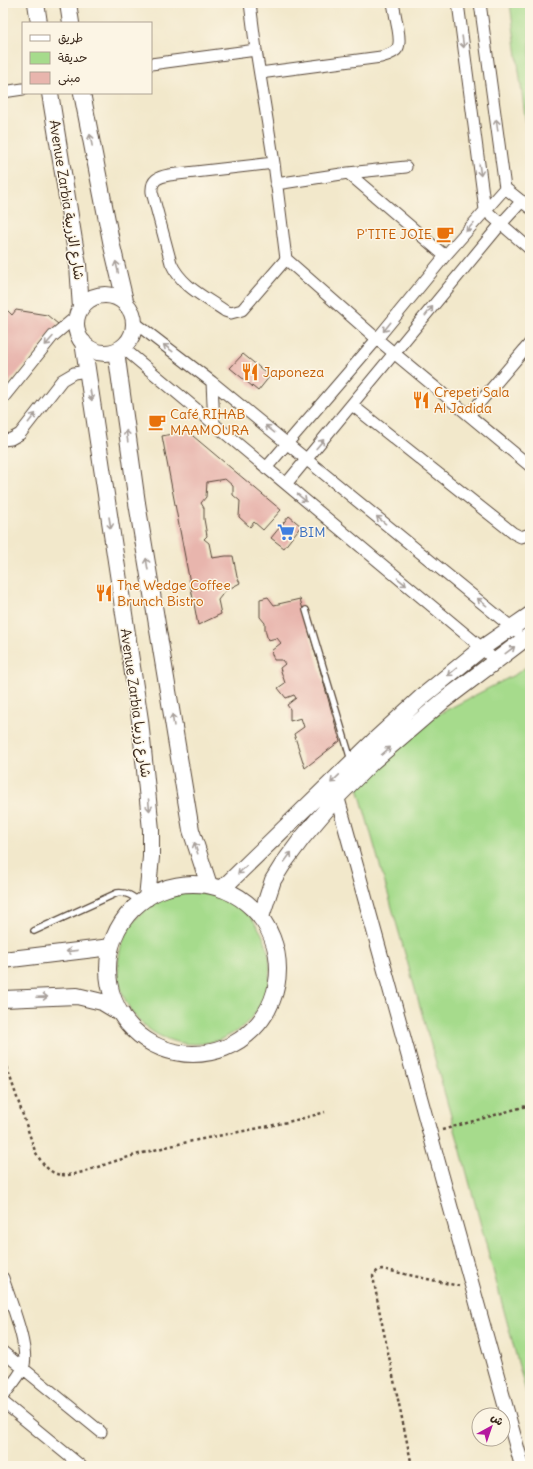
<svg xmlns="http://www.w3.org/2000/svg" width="533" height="1469" font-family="Delius,'Playpen Sans Arabic',sans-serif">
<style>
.green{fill:#a6db8c;stroke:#708255}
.building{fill:#e8b5ad}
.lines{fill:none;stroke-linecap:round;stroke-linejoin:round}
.service-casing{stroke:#564638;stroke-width:8}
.minor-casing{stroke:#564638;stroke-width:13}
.tertiary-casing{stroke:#564638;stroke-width:16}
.secondary-casing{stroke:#564638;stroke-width:18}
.path{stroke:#564638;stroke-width:2.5;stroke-dasharray:3 3;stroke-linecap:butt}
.service{stroke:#fff;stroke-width:5.5}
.minor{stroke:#fff;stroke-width:11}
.tertiary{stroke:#fff;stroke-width:14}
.secondary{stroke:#fff;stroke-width:16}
.oneway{stroke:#a79f9a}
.labels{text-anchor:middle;stroke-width:3;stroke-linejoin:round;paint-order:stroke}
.street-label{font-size:14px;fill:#3b2a1e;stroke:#fcf5e5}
.food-label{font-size:14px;fill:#c56008;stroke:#fcf5e5;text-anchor:start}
.shop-label{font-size:14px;fill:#366cbe;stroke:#fcf5e5;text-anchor:start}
</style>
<rect width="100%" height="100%" fill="#fcf5e5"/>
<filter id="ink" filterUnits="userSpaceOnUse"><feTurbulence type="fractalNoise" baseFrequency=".025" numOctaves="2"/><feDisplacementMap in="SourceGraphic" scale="8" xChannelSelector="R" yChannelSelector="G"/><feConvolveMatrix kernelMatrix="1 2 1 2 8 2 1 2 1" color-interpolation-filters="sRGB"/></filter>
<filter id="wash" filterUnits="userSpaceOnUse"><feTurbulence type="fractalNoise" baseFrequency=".012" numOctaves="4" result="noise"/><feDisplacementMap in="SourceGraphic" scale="16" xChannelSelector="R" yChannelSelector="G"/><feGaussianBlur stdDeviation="0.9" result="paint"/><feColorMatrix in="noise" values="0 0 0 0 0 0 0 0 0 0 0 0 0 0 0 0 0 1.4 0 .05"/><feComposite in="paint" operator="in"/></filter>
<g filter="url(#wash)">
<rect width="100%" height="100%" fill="#f2e8cb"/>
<path class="green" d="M510,3H530V154Z
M530,664V1407L459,1144L350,760L516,674Z
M118 968a76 76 0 1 1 152 0a76 76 0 1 1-152 0Z"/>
<g id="blocks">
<path class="building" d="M3,310L8,311L12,315L16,310L47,315L58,324L3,390Z
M243,354L270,376L258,391L230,368Z
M187,431L281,510L263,530L254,522L250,527L239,517L240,501L233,495V486L225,479L207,482L206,497L201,503L204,508V519L207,536L204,539L209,543L212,558L226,556H233L237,577L240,583L225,591L218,600L221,614L198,625L162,436Z
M289,516L301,526L284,548L271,538Z
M268,597L274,605L300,599L340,741L305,768L294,734L304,727L301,718L290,721V709L287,705L296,698L294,695L286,698L278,688L285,683L280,668L285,664L282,660H274L271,651L281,643L277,638L268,640L265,630V623L260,617V599Z"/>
</g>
</g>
<g filter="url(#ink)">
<use href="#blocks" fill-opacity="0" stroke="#564638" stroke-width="1"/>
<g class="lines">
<g class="service-casing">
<path id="service" d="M306,610L351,760
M34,931L117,893C127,892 133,896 140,903"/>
</g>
<g class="minor-casing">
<path id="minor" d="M250,3L256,50L274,163L286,259L377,339L530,466
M458,3L485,210L530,249
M480,3L505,188L530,208
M151,64L256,50
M260,73L381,57C400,52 401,47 398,29C396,20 395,12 393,3
M3,92L23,89
M274,163L169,175C158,177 151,180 152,192L171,263C181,286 205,297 225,311L231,313L242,310L286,259
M348,173L406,167
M276,184L348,173L445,256
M134,322L212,382L516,631
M122,347L482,648L495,661
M212,382L214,425
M3,398L53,336L78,315
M352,405L513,533L521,537L530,534
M469,415L530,343
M3,440L11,439L20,434L62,380L74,373L87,371
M266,468L377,339L445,256L505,188
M286,484L500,225L522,201
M3,1278C9,1298 31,1350 23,1368C19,1377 9,1388 3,1396
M3,1352L101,1432
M3,1402L81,1466"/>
</g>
<g class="tertiary-casing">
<path id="tertiary" d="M337,797L522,1466"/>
</g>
<g class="secondary-casing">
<path id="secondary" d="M36,3L39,23
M68,3L71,23
M50,93L78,265L81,308
M82,93L112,246L126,305
M76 324a29 29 0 1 1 58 0a29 29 0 1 1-58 0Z
M83,342L140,720L151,830V857L147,898
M116,351L137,503L191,830L209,885
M108 969a85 85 0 1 1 170 0a85 85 0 1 1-170 0Z
M222,889L375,740L423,696L482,648L530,615
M261,917L273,880L283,864L303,837L337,797L372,762L443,701L530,635
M3,960L111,947
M3,999L77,996L102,1002L122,1014"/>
</g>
<path class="path" d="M3,1056L35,1151C41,1162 48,1173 61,1175C75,1177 104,1164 119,1160C134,1155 150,1151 166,1147C219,1134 273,1128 325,1112
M442,1130L530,1105
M412,1466L379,1309L373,1276L378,1270L382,1269L459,1286"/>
<use href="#service" class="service"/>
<use href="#minor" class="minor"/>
<use href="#tertiary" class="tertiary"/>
<use href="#secondary" class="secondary"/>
</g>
<defs><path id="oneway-shaft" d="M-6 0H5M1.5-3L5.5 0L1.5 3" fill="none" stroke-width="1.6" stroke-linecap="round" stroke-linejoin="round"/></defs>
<g class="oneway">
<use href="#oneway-shaft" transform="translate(463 42) rotate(82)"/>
<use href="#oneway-shaft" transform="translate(497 125) rotate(-98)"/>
<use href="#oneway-shaft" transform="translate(91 140) rotate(-101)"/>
<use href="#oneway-shaft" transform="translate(480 170) rotate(82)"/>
<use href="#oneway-shaft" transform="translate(470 227) rotate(132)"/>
<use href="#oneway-shaft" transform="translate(117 267) rotate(-103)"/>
<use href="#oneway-shaft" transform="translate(429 311) rotate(-51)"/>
<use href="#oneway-shaft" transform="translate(387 327) rotate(129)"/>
<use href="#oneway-shaft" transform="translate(49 341) rotate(132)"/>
<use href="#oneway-shaft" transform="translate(168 348) rotate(-143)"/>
<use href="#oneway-shaft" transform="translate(91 395) rotate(81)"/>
<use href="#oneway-shaft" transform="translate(32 418) rotate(-52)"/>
<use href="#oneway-shaft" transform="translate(270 429) rotate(-141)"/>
<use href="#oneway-shaft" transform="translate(127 436) rotate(-98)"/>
<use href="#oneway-shaft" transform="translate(320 444) rotate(-50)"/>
<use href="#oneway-shaft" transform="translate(302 498) rotate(40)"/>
<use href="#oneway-shaft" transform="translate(381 520) rotate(-141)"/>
<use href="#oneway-shaft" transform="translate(110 523) rotate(81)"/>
<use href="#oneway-shaft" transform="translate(147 564) rotate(-99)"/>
<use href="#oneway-shaft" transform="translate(402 582) rotate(40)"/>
<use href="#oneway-shaft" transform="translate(482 602) rotate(-141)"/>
<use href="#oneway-shaft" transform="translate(510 650) rotate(-37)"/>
<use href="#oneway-shaft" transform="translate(452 672) rotate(140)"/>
<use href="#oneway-shaft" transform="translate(173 720) rotate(-99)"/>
<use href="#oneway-shaft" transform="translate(386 751) rotate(-41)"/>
<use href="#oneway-shaft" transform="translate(335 779) rotate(136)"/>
<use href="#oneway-shaft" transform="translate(149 805) rotate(85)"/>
<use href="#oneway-shaft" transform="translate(196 848) rotate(-107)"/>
<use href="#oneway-shaft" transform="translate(288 857) rotate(-54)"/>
<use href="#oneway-shaft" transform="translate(242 870) rotate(136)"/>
<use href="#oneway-shaft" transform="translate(72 951) rotate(174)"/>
<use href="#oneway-shaft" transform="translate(42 997) rotate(-2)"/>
</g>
</g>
<defs>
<g id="cafe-bare" transform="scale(1.38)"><path d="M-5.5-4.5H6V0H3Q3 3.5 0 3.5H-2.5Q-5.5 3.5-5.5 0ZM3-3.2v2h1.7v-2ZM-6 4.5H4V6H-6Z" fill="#e8710a" stroke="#fcf5e5" stroke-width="2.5" paint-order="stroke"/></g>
<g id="restaurant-bare" transform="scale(1.38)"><path d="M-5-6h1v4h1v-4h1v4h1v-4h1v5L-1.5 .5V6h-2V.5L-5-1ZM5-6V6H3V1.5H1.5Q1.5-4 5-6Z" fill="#e8710a" stroke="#fcf5e5" stroke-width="2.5" paint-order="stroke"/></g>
<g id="supermarket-bare" transform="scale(1.38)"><path d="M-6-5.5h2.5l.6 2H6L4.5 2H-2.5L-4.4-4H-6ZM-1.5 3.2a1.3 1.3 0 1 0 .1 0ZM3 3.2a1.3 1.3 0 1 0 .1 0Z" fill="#3f7fe0" stroke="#fcf5e5" stroke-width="2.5" paint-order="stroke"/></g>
</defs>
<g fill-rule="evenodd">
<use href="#cafe-bare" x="445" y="234"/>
<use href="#restaurant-bare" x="250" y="372"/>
<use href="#restaurant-bare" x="421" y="400"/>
<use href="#cafe-bare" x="157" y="422"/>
<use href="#supermarket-bare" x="286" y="532"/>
<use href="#restaurant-bare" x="104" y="593"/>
</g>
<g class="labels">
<g class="street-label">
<text transform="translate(67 200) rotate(81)" y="5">Avenue Zarbia شارع الزربية</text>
<text transform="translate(136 703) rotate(82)" y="5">Avenue Zarbia شارع زربيا</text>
</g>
<g class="food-label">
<text x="432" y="239" text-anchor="end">P'TITE JOIE</text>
<text x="263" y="377">Japoneza</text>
<text x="434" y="397">Crepeti Sala<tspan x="434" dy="16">Al Jadida</tspan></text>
<text x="170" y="419">Café RIHAB<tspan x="170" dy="16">MAAMOURA</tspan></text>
<text x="117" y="590">The Wedge Coffee<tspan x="117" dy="16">Brunch Bistro</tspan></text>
</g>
<g class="shop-label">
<text x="299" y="537">BIM</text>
</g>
</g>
<rect width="533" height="1469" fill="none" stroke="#fcf5e5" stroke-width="16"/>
<rect x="22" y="22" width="130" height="72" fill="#fcf5e5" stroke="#afa495"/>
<rect x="30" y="35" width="20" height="6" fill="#ffffff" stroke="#afa495"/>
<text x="58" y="42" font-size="12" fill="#3b2a1e">طريق</text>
<rect x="30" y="52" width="20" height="12" fill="#a6db8c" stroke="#afa495"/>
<text x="58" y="62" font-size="12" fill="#3b2a1e">حديقة</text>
<rect x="30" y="72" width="20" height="12" fill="#e8b5ad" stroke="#afa495"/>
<text x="58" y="82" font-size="12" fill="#3b2a1e">مبنى</text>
<g transform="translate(491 1427) rotate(40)"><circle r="19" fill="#fcf5e5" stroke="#afa495"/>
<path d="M0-3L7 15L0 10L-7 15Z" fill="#b5179e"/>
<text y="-6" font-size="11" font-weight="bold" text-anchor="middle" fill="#3b2a1e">ش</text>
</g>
</svg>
